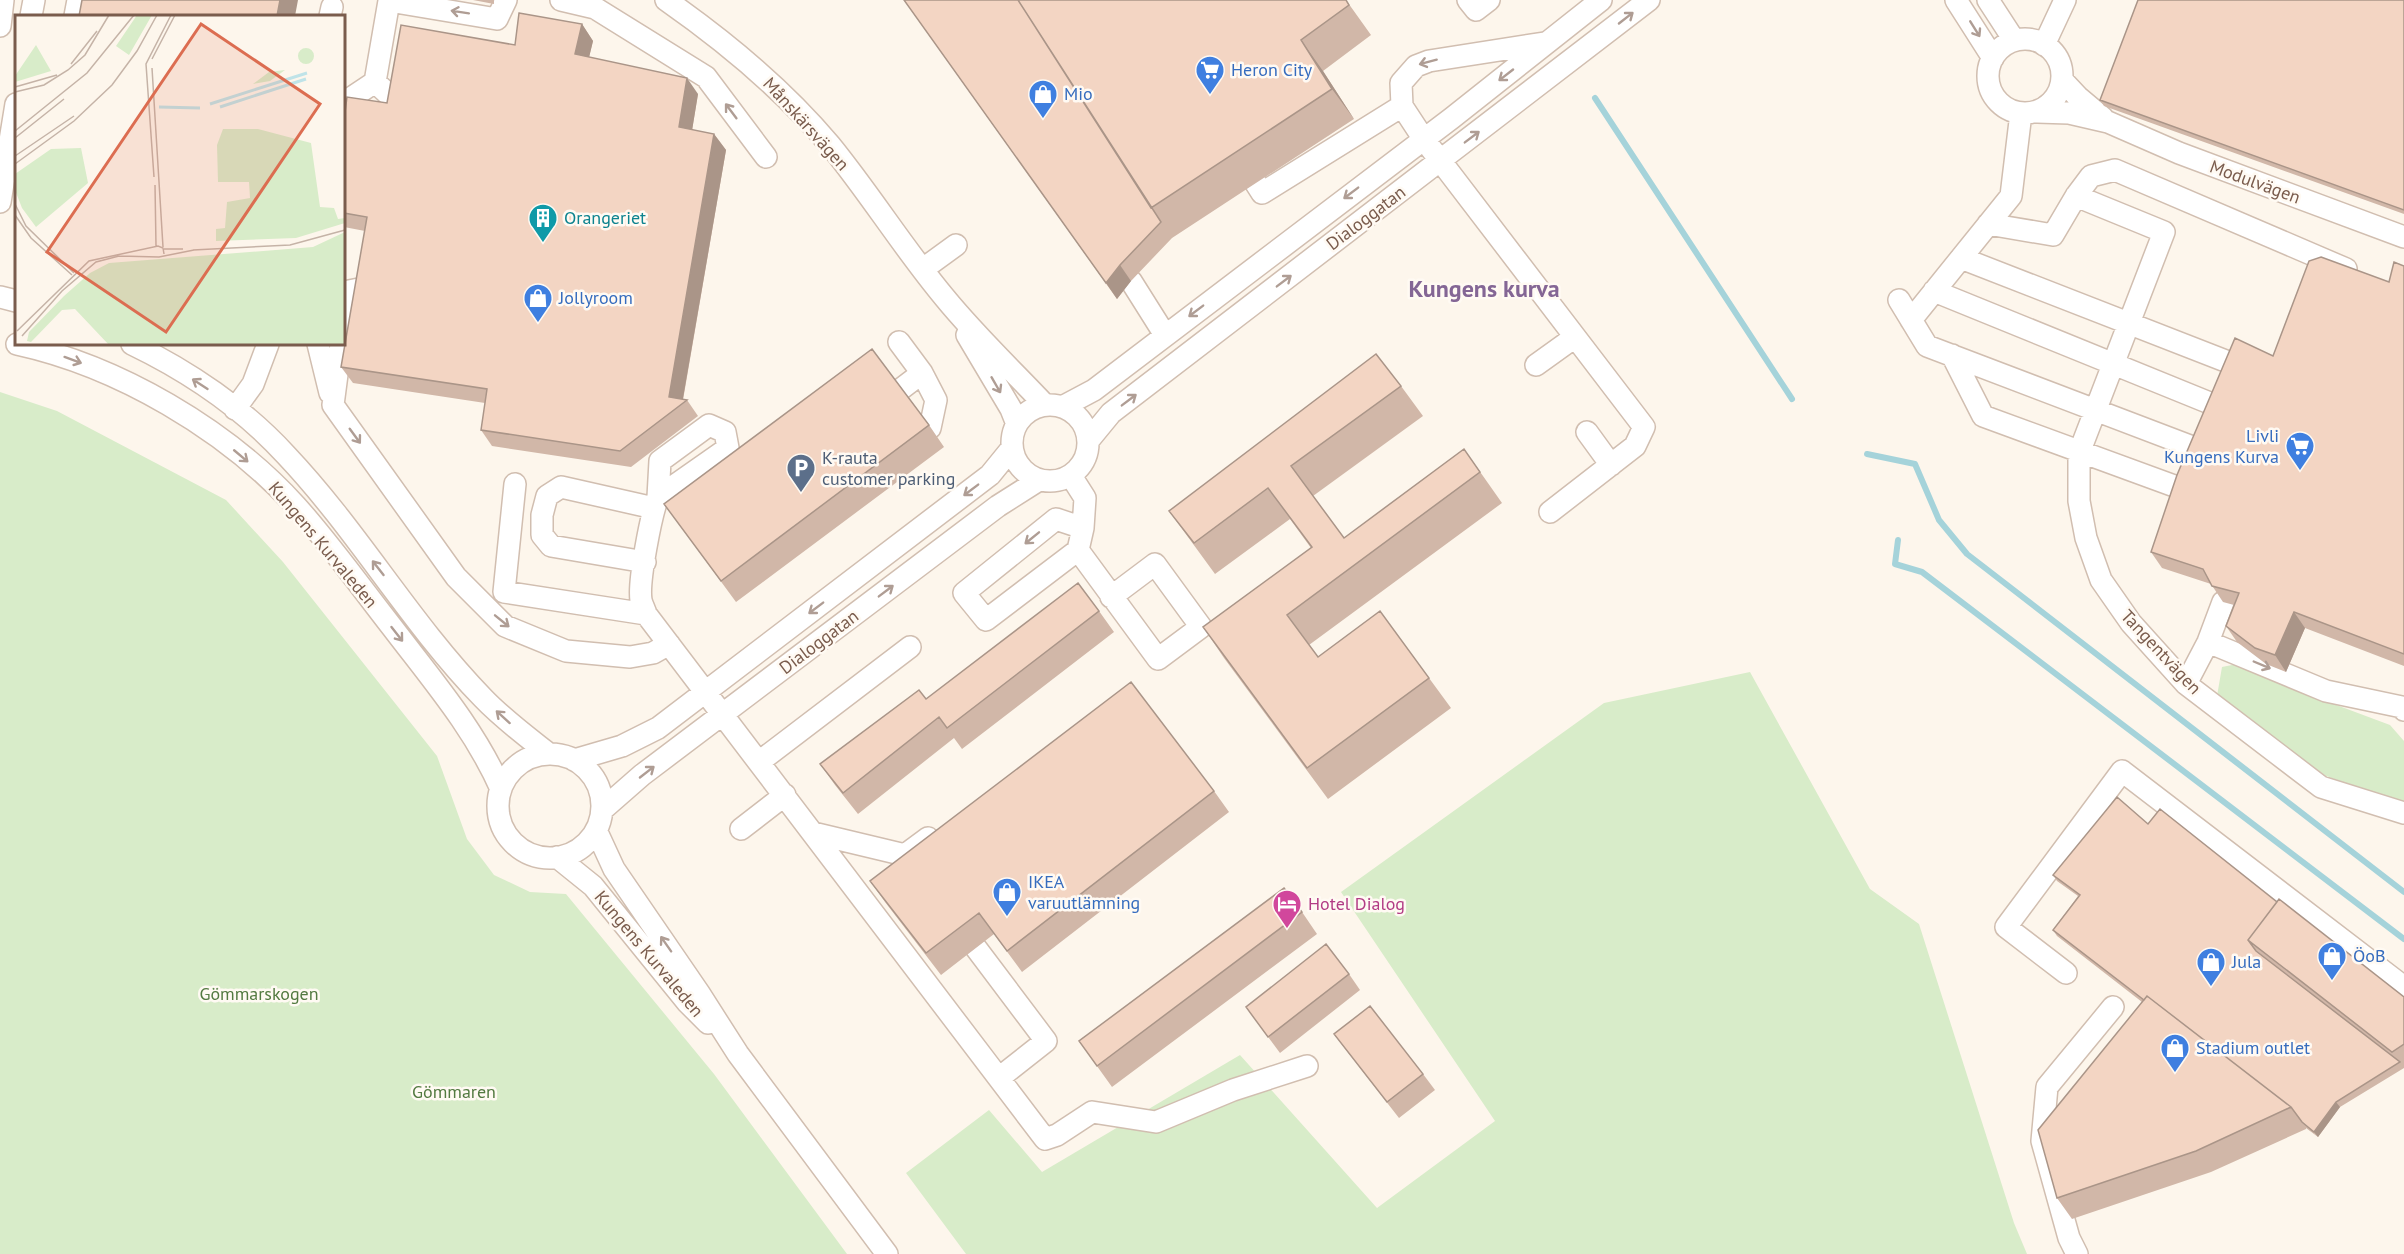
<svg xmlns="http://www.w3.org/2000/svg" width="2404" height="1254" font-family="'PT Sans',sans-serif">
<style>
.green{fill:#d8ecc9}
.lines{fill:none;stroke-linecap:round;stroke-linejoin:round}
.stream{stroke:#a5d3da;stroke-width:6}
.minor-casing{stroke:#d1beb0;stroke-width:24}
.minor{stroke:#fff;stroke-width:21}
.wall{fill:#d1b7a8}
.shaded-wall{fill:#aa9588}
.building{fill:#f3d5c3;stroke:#aa9588;stroke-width:1.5}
.oneway{stroke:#af9d94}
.labels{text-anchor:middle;stroke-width:5;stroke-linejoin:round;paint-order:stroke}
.shop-label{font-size:18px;fill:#366cbe;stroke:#fffaf3;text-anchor:start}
.street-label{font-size:18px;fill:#7a5c4d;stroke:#fffaf3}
.culture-label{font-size:18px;fill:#0d838f;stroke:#fffaf3;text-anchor:start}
.service-label{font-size:18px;fill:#4e5e75;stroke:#fffaf3;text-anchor:start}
.hotel-label{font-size:18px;fill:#b23c85;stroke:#fffaf3;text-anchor:start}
.park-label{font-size:18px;fill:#537a41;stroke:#fffaf3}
.district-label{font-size:24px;font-weight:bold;fill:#846695;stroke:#fffaf3}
.inset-river{fill:none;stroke:#bfe3e8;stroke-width:3}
.inset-road{fill:none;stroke:#c5b3a7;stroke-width:1.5}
.view{fill:#dc6d51;fill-opacity:0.15;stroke:#dc6d51;stroke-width:3}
.inset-edge{fill:none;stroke:#7a5c4d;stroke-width:3}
</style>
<rect width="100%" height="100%" fill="#fdf6ec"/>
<path class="green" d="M0,392L57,411L226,500L283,562L437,756L467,839L494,875L530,892L566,894L714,1074L847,1254H0Z
M2242,663L2323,700L2390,725L2404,741V803L2326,776L2217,696L2222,667Z
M1750,672L1870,889L1919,924L2014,1223L2027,1254H966L906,1173L989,1110L1042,1172L1240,1055L1377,1208L1495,1121L1341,892L1604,703Z"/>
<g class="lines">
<path class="stream" d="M1595,98L1792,399
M1867,454L1915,464L1939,520L1967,554L2404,892
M1898,540L1895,564L1922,572L2404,939"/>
<g class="minor-casing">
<path id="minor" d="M561,0L595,8L706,77L766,157
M666,0C726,42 783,89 830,145C870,194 904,249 945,298C976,336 1012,370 1045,405
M1468,0L1476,10L1489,0
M1956,0L1993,58
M1988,0L2014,40
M31,16L34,0
M75,16L78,0
M330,16L332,7
M0,26L3,0
M1988 76a37 37 0 1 1 74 0a37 37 0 1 1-74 0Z
M2044,45L2065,0
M2062,80L2078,97L2103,118
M401,106L375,82L389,1L497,19L506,0
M1402,106L1401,83L1416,66L1429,61L1544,43
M2037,112L2069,113L2108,122L2179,153L2404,237
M344,149L351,98L375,82
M1255,182L1262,193L1402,106L1423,138L1644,427L1635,446L1550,512
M2076,196L2164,232L2079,453V501L2086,538L2101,580L2131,623L2186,684L2321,787L2404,813
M0,202L16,104
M1988,224L2053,235L2076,196L2091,176L2115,170L2346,269
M1961,258L2241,367
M923,269L956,245
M1131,281L1165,335
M1934,291L2222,408
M0,297L16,301
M1899,300L1927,346L2203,451
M1911,320L2011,196L2021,113
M344,328L349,291L369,287
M967,335L1011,409L1017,424
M899,342L922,373L936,400L930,428
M17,344C118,366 226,429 296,506C331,545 362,589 395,631C434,682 475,730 501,789
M132,344C188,371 244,409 286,455C358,531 410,623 483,698C503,719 526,736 549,754
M318,344L330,393
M341,344L333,405L456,577L505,626L566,651L630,657L653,653L669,644
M1952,355L1983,416L2188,491
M1536,365L1575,337
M901,389L922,373
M1012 443a38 38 0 1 1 76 0a38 38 0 1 1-76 0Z
M1062,407L1094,390L1452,118L1601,0
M235,409L253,384L268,344
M1587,432L1611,465
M1088,441L1111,413L1649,0
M1071,476L1085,498L1083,528L1078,550L1158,659L1201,627L1155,564L1111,597
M515,484L504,592L646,614
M658,497L660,461L709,425L725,432L728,448L658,497C651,515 638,582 641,600C642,605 645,610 646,614L1045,1139L1057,1135L1092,1112L1156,1122L1233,1090L1307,1066
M1078,550L986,620L964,593L1056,519L1083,528
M645,562L551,546L542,535V515L547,496L561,487L654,508
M2208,642L2326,691L2402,707L2404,710
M2186,684L2208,642L2223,602
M498 806a52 52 0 1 1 104 0a52 52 0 1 1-104 0Z
M574,760L622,746L658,728L990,475L1012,448
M759,762L910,647
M602,810L642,775L998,506L1039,480
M741,829L785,795
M596,830L614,869L699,993L738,1054L887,1254
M813,833L905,855L928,838
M557,857L593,886L687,1002L708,1023
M976,948L1046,1041L999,1078
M2066,973L2006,927L2122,771L2404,987
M2077,1254L2069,1238L2042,1141L2047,1087L2113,1007"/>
</g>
<use href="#minor" class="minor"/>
</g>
<path class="wall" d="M473,0H494V4Z
M904,0H1346L1371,35L1323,71L1354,119L1172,238L1131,281L1117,299Z
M2404,0V214L2104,106L2100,100Z
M582,24L593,41L589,57L698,94L692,130L714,134L726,150L683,400H687L698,416L631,467L492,446L481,430L485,403L353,383L341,367L365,231L344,227V120L387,103L515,45Z
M2404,266V666L2305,628L2286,672L2266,664L2237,642L2226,626L2234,605L2223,602L2211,584L2162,568L2151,552L2273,356L2389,282Z
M1401,386L1423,416L1313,496L1344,538L1464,449L1502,503L1309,645L1318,657L1429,678L1451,708L1328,799L1224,658L1203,627L1311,548L1290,519L1215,574L1169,511Z
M929,425L944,447L736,602L664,504Z
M1099,611L1114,632L962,749L954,738L858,814L835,785L820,764L926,699Z
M1214,791L1229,812L1022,972L994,934L941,975L885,902L870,881Z
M2148,824L2277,902L2404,997V1068L2340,1107L2318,1137L2306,1128V1129L2211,1172L2072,1219L2057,1198L2142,1002L2057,936L2053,930L2078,896L2057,881L2053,875Z
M1302,912L1317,934L1112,1087L1079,1041Z
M1349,974L1360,990L1280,1053L1246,1007Z
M1334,1034L1423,1074L1435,1090L1399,1118L1346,1050Z"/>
<path class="shaded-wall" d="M280,0H298L295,16H277Z
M582,24L593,41L586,70L575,54Z
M1301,40L1323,71L1354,119L1332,89Z
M687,78L698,94L690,143L679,127Z
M714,134L726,150L682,404L669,397Z
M1120,265L1131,281L1117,299L1106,283Z
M2294,612L2305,628L2286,672L2275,655Z
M2336,1102L2340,1107L2318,1137L2314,1132Z"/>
<path class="building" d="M82,0H280L277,16H79Z
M904,0H1018L1161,222L1120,265L1106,283Z
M1018,0H1346L1349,5L1301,40L1332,89L1151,208Z
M2138,0H2404V210L2100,100Z
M519,13L582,24L575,54L687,78L679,127L714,134L669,397L687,400L620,451L481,430L487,389L341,367L367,217L344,213V120L347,97L387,103L401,25L515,45Z
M2321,257L2389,282L2394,262L2404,266V654L2294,612L2275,655L2255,648L2226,626L2239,593L2212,586L2203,569L2151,552L2177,475L2235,338L2273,356L2309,261Z
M872,349L929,425L721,581L664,504Z
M1376,354L1401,386L1291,466L1344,538L1464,449L1480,472L1287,615L1318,657L1380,611L1429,678L1307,768L1203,627L1312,547L1268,488L1194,543L1169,511Z
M1078,583L1099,611L947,728L939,717L843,793L820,764L919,690L926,699Z
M1131,682L1214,791L1007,951L979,913L926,953L870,881Z
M2117,797L2148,824L2160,809L2277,902L2248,940L2256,951L2400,1062L2336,1102L2314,1132L2302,1122L2291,1107L2147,996L2144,1000L2053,930L2080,895L2053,875Z
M1284,888L1302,912L1097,1066L1079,1041Z
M2279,899L2404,997V1044L2392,1052L2248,940Z
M1326,944L1349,974L1268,1037L1246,1007Z
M2147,996L2291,1107L2196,1151L2057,1198L2038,1130Z
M1370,1006L1423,1074L1387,1102L1334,1034Z"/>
<defs><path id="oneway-shaft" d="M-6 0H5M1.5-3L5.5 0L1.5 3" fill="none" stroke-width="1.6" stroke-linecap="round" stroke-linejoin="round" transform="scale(1.5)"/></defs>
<g class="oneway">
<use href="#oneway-shaft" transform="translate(460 12) rotate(-171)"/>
<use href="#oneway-shaft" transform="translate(1626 18) rotate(-38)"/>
<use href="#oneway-shaft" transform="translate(1975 29) rotate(58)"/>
<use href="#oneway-shaft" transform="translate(1428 62) rotate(165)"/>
<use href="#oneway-shaft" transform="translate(1506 75) rotate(142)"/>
<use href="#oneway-shaft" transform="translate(731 111) rotate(-127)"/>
<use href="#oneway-shaft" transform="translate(1472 137) rotate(-37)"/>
<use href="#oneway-shaft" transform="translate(1351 193) rotate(143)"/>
<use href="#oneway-shaft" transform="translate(1284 281) rotate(-37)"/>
<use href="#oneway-shaft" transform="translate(1196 311) rotate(143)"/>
<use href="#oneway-shaft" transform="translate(73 360) rotate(20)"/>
<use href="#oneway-shaft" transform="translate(200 384) rotate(-147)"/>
<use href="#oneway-shaft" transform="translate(996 385) rotate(60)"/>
<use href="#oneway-shaft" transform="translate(1129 400) rotate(-37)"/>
<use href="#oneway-shaft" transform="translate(355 436) rotate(54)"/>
<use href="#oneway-shaft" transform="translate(241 456) rotate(40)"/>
<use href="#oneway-shaft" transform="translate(971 490) rotate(143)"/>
<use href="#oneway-shaft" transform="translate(1032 538) rotate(141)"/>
<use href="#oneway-shaft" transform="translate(378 568) rotate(-128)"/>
<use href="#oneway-shaft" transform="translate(886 591) rotate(-37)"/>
<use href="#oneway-shaft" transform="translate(816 608) rotate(143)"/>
<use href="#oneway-shaft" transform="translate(502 621) rotate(39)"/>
<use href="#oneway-shaft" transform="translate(397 634) rotate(52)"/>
<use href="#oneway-shaft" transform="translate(2262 665) rotate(23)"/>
<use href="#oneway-shaft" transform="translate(503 717) rotate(-138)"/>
<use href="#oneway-shaft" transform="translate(647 772) rotate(-38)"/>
<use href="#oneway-shaft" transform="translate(666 944) rotate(-125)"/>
</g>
<defs>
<g id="supermarket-pin" transform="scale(1.5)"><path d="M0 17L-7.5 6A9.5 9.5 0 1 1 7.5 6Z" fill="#3f7fe0" stroke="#fffaf3"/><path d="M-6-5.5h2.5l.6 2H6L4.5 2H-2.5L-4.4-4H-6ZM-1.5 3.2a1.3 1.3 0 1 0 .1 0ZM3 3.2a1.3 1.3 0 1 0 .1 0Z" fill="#fff"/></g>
<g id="shop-pin" transform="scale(1.5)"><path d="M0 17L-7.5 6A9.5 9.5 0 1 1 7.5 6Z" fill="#3f7fe0" stroke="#fffaf3"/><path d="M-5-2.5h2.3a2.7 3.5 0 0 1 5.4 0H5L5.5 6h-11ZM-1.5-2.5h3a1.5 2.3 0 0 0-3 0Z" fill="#fff"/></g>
<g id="building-pin" transform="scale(1.5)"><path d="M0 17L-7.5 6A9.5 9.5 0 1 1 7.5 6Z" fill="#0f9aa8" stroke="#fffaf3"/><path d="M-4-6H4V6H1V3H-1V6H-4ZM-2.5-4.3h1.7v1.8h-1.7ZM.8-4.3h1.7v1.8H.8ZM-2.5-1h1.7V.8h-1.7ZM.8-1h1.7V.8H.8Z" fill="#fff"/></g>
<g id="parking-pin" transform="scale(1.5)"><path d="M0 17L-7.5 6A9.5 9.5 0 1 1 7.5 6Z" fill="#5c6f8a" stroke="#fffaf3"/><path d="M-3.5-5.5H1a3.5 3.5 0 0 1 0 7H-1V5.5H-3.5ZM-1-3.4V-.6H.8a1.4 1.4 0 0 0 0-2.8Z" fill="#fff"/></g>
<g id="hotel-pin" transform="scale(1.5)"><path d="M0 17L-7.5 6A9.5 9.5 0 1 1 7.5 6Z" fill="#d1479c" stroke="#fffaf3"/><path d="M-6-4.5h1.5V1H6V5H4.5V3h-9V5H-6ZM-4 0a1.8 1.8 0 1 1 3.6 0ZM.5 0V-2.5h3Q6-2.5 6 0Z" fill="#fff"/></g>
</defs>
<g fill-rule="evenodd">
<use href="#supermarket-pin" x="1210" y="70"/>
<use href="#shop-pin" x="1043" y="94"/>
<use href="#building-pin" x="543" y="218"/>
<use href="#shop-pin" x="538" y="298"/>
<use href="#supermarket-pin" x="2300" y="446"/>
<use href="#parking-pin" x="801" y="468"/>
<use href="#shop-pin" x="1007" y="892"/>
<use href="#hotel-pin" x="1287" y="904"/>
<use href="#shop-pin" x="2332" y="956"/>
<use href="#shop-pin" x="2211" y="962"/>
<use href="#shop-pin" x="2175" y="1048"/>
</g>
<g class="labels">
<g class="shop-label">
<text x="1231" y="76">Heron City</text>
<text x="1064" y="100">Mio</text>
<text x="559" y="304">Jollyroom</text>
<text x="2279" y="442" text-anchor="end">Livli<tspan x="2279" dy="21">Kungens Kurva</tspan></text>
<text x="1028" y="888">IKEA<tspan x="1028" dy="21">varuutlämning</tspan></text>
<text x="2353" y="962">ÖoB</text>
<text x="2232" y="968">Jula</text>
<text x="2196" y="1054">Stadium outlet</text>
</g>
<g class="street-label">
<text transform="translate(806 124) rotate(48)" y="6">Månskärsvägen</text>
<text transform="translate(2255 182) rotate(20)" y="6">Modulvägen</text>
<text transform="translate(1366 218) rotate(-37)" y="6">Dialoggatan</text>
<text transform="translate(323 545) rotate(50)" y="6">Kungens Kurvaleden</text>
<text transform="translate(819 642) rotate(-37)" y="6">Dialoggatan</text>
<text transform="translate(2161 652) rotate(47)" y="6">Tangentvägen</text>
<text transform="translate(649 954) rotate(50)" y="6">Kungens Kurvaleden</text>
</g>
<g class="culture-label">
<text x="564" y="224">Orangeriet</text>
</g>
<g class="service-label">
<text x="822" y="464">K-rauta<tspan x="822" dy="21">customer parking</tspan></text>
</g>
<g class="hotel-label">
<text x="1308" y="910">Hotel Dialog</text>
</g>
<g class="park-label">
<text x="259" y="1000">Gömmarskogen</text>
<text x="454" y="1098">Gömmaren</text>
</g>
<g class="district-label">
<text x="1484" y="297">Kungens kurva</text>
</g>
</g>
<g transform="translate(15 15)">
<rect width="330" height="330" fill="#fdf6ec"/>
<path d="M122,0H137L114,40L101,31ZM21,30L36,56L0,67V61ZM283 41a8 8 0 1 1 16 0a8 8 0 1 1-16 0ZM270,55L255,66L238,69L254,57ZM208,114H243L296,128L305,192L319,193L323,204L330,203V208L281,223L201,226V214L210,213L212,187L235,183L234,167H203L202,130ZM66,133L73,168L21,212L7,193L0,175V159L36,134ZM330,217V330H94L60,294L47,295L16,327L12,326L14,317L49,281L75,258L94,248L298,232Z" fill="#d8ecc9"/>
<path class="inset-river" d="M195,89L292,58M144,92L185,93M205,92L291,64"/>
<path class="inset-road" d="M137,44L160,0M56,49L82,16M137,53L148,232M0,72L42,60M0,77L29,70L53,55L70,40L94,0M0,116L72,58L119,0M0,123L49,84M0,141L59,101M0,149L59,106L97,70L122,36L142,0M139,162L131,49L156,0M140,170L141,231M0,189L11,211L59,258M0,200L16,223L57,260M149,234H168M178,235L275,230L330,215M2,316L74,246L143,231L148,233L149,239M7,321L47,276L81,247L104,241L144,242L179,235"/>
<path class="view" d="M186,9L305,89L151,317L32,237Z"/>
<rect width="330" height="330" class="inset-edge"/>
</g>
</svg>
